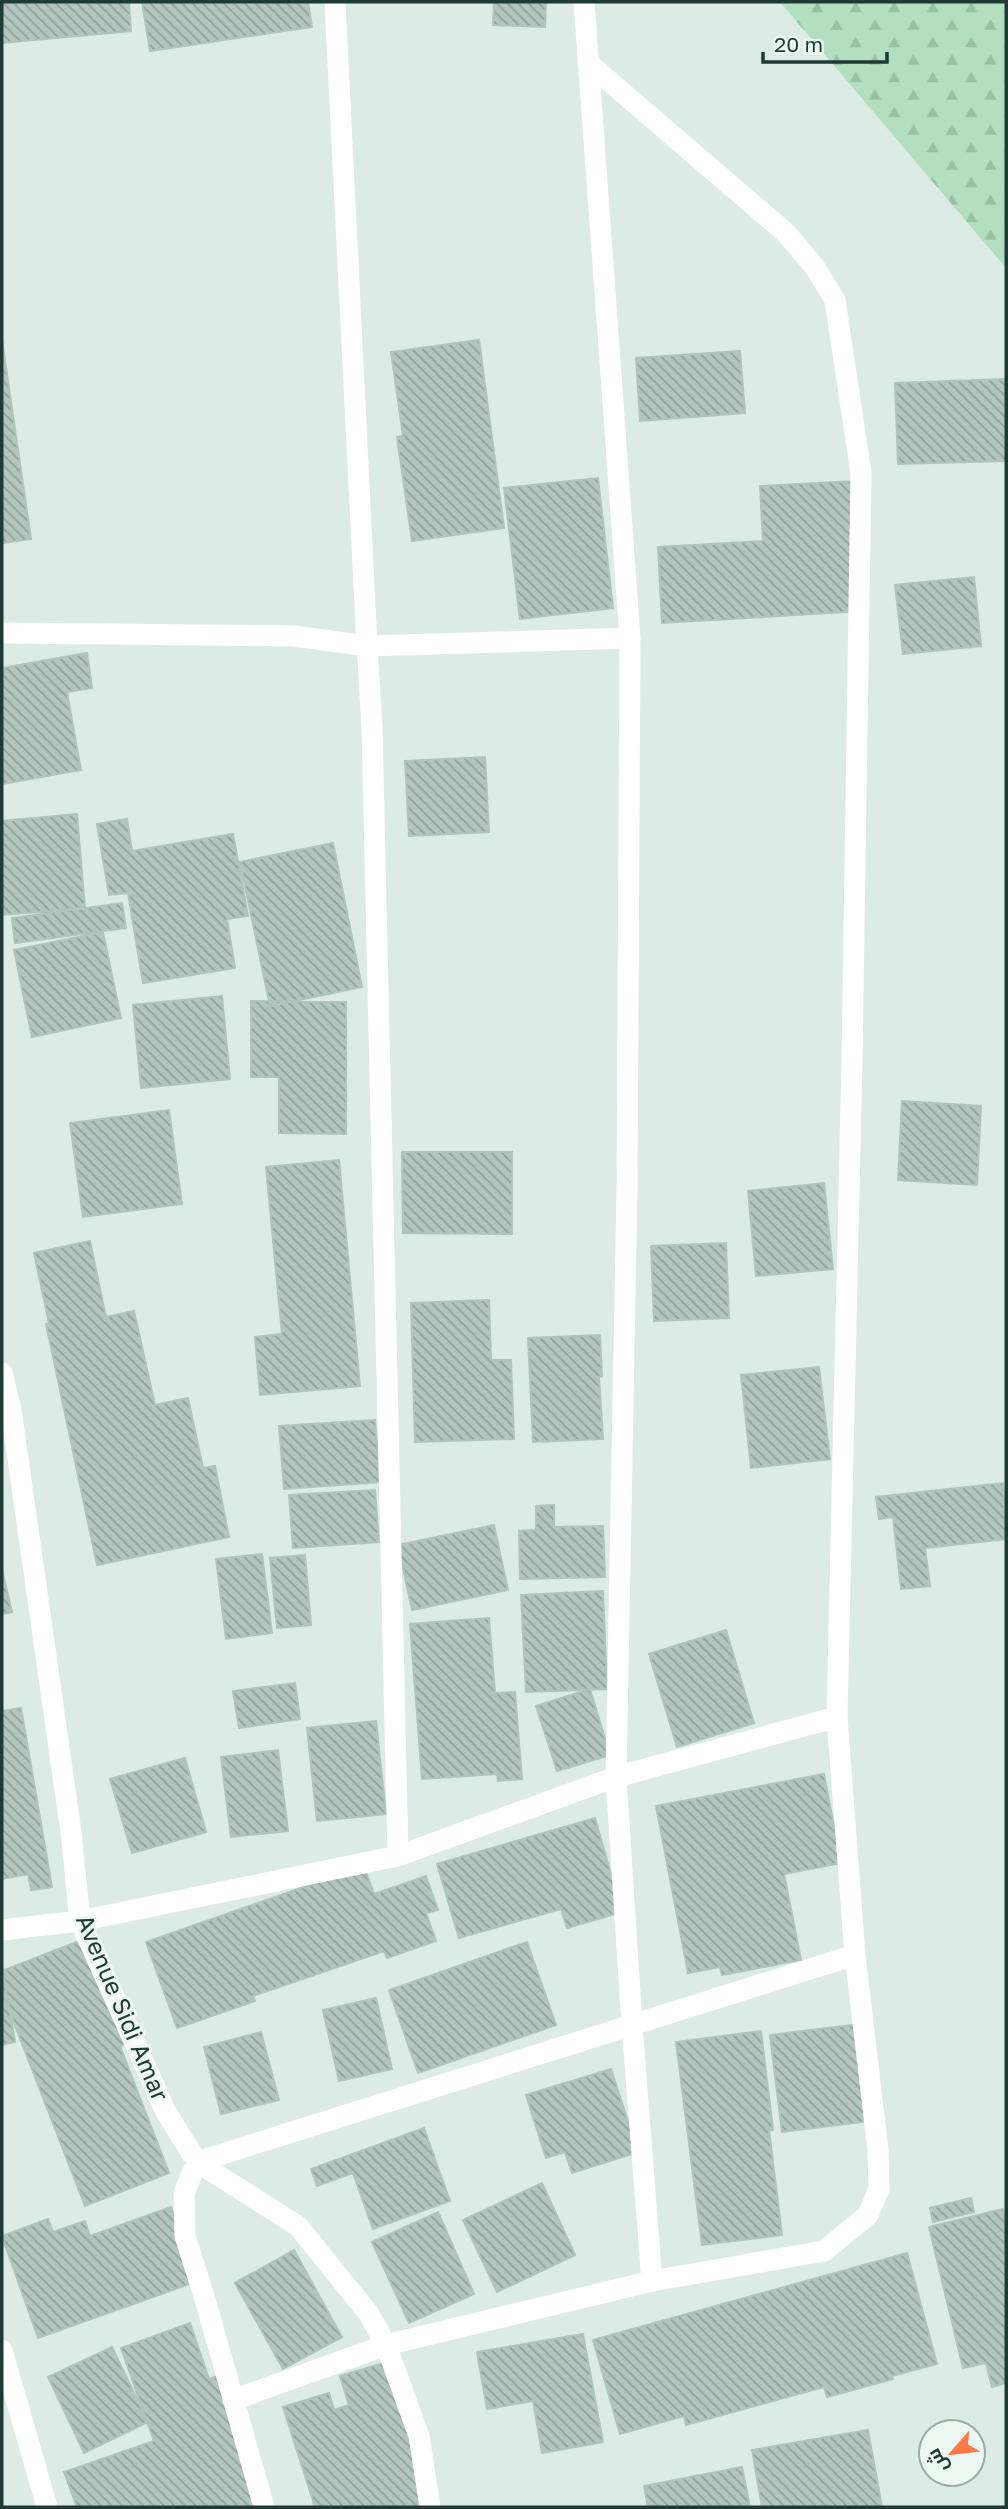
<svg xmlns="http://www.w3.org/2000/svg" width="1008" height="2509" font-family="'Golos Text',Cairo,sans-serif">
<style>
.forest{fill:url(#forest-firs)}
.building{fill:url(#building-back-hatch);stroke:#aec5bc;stroke-width:2}
.lines{fill:none;stroke-linecap:round;stroke-linejoin:round}
.minor{stroke:#fff;stroke-width:21}
.labels{text-anchor:middle;stroke-width:6;stroke-linejoin:round;paint-order:stroke}
.street-label{font-size:24px;fill:#1d3b34;stroke:#edf7f2}
</style>
<defs>
<pattern id="forest-firs" width="22" height="20" patternUnits="userSpaceOnUse" patternTransform="scale(1.75)"><rect width="22" height="20" fill="#b2dfbf"/><path d="M5 1l3.5 6h-7zM16 11l3.5 6h-7z" fill="#99c0a5"/></pattern>
<pattern id="building-back-hatch" width="6" height="6" patternUnits="userSpaceOnUse" patternTransform="scale(1.75)"><rect width="6" height="6" fill="#b2c5be"/><path d="M-1 5l2 2M0 0l6 6M5-1l2 2" fill="none" stroke="#90a19b"/></pattern>
</defs>
<rect width="100%" height="100%" fill="#dcebe5"/>
<path class="forest" d="M780,2H1006V268Z"/>
<path class="building" d="M2,2H129L131,31L2,43Z
M142,2H308L312,27L150,51Z
M494,2H546L545,27L493,25Z
M2,340L31,539L2,543Z
M479,340L504,528L412,541L397,437L403,436L391,352Z
M740,351L745,413L640,421L636,358Z
M1006,379V461L898,464L895,383Z
M598,478L613,608L520,619L504,488Z
M854,481L862,611L662,623L658,547L763,541L760,486Z
M974,577L981,646L903,654L895,585Z
M87,653L92,688L67,692L81,770L2,784V668Z
M485,757L489,832L409,836L405,761Z
M77,814L85,908L2,915V821Z
M127,819L132,851L233,834L248,916L227,919L235,968L143,983L128,893L109,895L97,824Z
M333,843L362,987L270,1006L240,862Z
M122,903L126,928L15,943L12,918Z
M103,932L121,1018L32,1037L14,950Z
M222,996L230,1079L141,1088L133,1005Z
M251,1001L346,1002V1134L279,1133V1077H251Z
M902,1101L981,1106L977,1185L898,1180Z
M169,1110L182,1204L83,1217L70,1123Z
M402,1152H512V1234L403,1233Z
M339,1160L360,1386L260,1395L255,1337L282,1334L266,1167Z
M824,1183L833,1269L756,1276L748,1191Z
M90,1241L106,1317L134,1311L155,1405L188,1398L203,1468L215,1466L229,1537L97,1565L46,1324L49,1323L34,1253Z
M726,1243L729,1318L654,1321L651,1246Z
M489,1300L491,1360H511L514,1439L415,1442L411,1303Z
M600,1335L602,1376L599,1377L603,1439L533,1442L528,1338Z
M819,1367L830,1459L751,1468L741,1375Z
M375,1420L380,1482L284,1489L279,1426Z
M1003,1483L1006,1539L925,1548L930,1586L901,1589L893,1517L879,1519L876,1497Z
M375,1490L379,1542L293,1548L289,1495Z
M554,1505V1527L603,1526L605,1577L520,1579L519,1531L536,1530V1506Z
M494,1525L508,1590L412,1610L398,1545Z
M262,1554L272,1633L226,1639L216,1559Z
M305,1555L311,1625L277,1628L270,1558Z
M2,1570L12,1612L2,1614Z
M603,1591L607,1689L526,1692L521,1595Z
M489,1618L495,1693L515,1692L522,1779L498,1781L497,1774L422,1779L410,1624Z
M726,1630L754,1723L677,1747L649,1654Z
M295,1683L300,1719L239,1728L233,1691Z
M590,1689L610,1755L557,1771L536,1706Z
M21,1708L52,1887L31,1890L28,1874L2,1879V1711Z
M376,1721L386,1814L317,1821L307,1728Z
M278,1750L288,1831L231,1837L221,1757Z
M185,1758L206,1832L132,1853L110,1779Z
M824,1774L841,1863L784,1874L801,1960L722,1975L720,1967L688,1973L656,1806Z
M595,1818L622,1912L567,1928L561,1909L459,1938L437,1864Z
M364,1866L374,1894L426,1876L438,1910L426,1913L436,1941L387,1958L384,1951L253,1996L255,2001L177,2028L146,1942Z
M87,1938L128,2043L120,2046L169,2173L85,2206L2,1992V1971Z
M527,1942L556,2025L418,2073L389,1990Z
M2,1966L15,2042L2,2045Z
M376,1998L392,2069L339,2081L323,2010Z
M859,2024L871,2121L782,2132L770,2035Z
M761,2031L773,2130H769L782,2235L702,2245L676,2042Z
M261,2032L279,2100L221,2114L204,2047Z
M611,2069L638,2152L572,2173L565,2152L546,2158L526,2095Z
M424,2128L450,2201L373,2229L353,2173L317,2186L311,2169Z
M542,2183L575,2255L497,2292L463,2220Z
M971,2198L974,2212L933,2222L930,2208Z
M171,2207L198,2281L38,2338L2,2236L48,2219L53,2232L85,2221L90,2236Z
M1003,2209L1006,2223V2383L992,2387L986,2363L963,2368L929,2227Z
M438,2212L474,2294L409,2323L372,2242Z
M294,2250L342,2337L283,2369L235,2283Z
M907,2253L937,2364L892,2376L893,2379L827,2397L824,2387L686,2425L684,2416L620,2434L593,2340Z
M190,2323L209,2379L226,2373L273,2507H77L64,2472L154,2441L121,2348Z
M583,2334L603,2442L542,2453L533,2401L487,2409L477,2352Z
M112,2347L148,2422L84,2453L48,2377Z
M387,2362L431,2507H315L283,2407L329,2393L334,2410L349,2405L340,2376Z
M868,2430L882,2507H762L752,2450Z
M742,2467L750,2507H648L644,2486Z"/>
<g class="lines">
<path class="minor" d="M335,2L367,646L630,638
M2,633L294,636L367,646L372,728L398,1856
M2,1373L11,1410L71,1832L80,1921L166,2112L197,2162L298,2226L369,2314L386,2345L419,2436L430,2507
M2,1930L80,1921L398,1856L616,1777L837,1717
M652,2281L632,2025L855,1955
M2,2350L47,2507
M233,2400L386,2345L652,2281L824,2251L868,2215L879,2189L878,2150L855,1955L837,1717L852,1060L861,473L835,300L814,266L786,233L588,63
M264,2507L204,2296L185,2236L184,2193L197,2162L632,2025L616,1777L627,1189L630,638L584,2"/>
</g>
<g class="labels">
<g class="street-label">
<text transform="translate(122 2008) rotate(67)" y="8">Avenue Sidi Amar</text>
</g>
</g>
<rect width="1008" height="2509" fill="none" stroke="#1d3b34" stroke-width="7"/>
<g transform="translate(952 2453) rotate(242)"><circle r="33" fill="#edf7f2" stroke="#9aaca6" stroke-width="2"/>
<path d="M0-5L12 26L0 18L-12 26Z" fill="#ff7846"/>
<text y="-10" font-size="19" font-weight="bold" text-anchor="middle" fill="#1d3b34">ش</text>
</g>
<path d="M763 52v10h124v-10" fill="none" stroke="#1d3b34" stroke-width="3.5"/>
<text x="774" y="52" font-size="21" fill="#1d3b34" stroke="#edf7f2" stroke-width="5" paint-order="stroke">20 m</text>
</svg>
